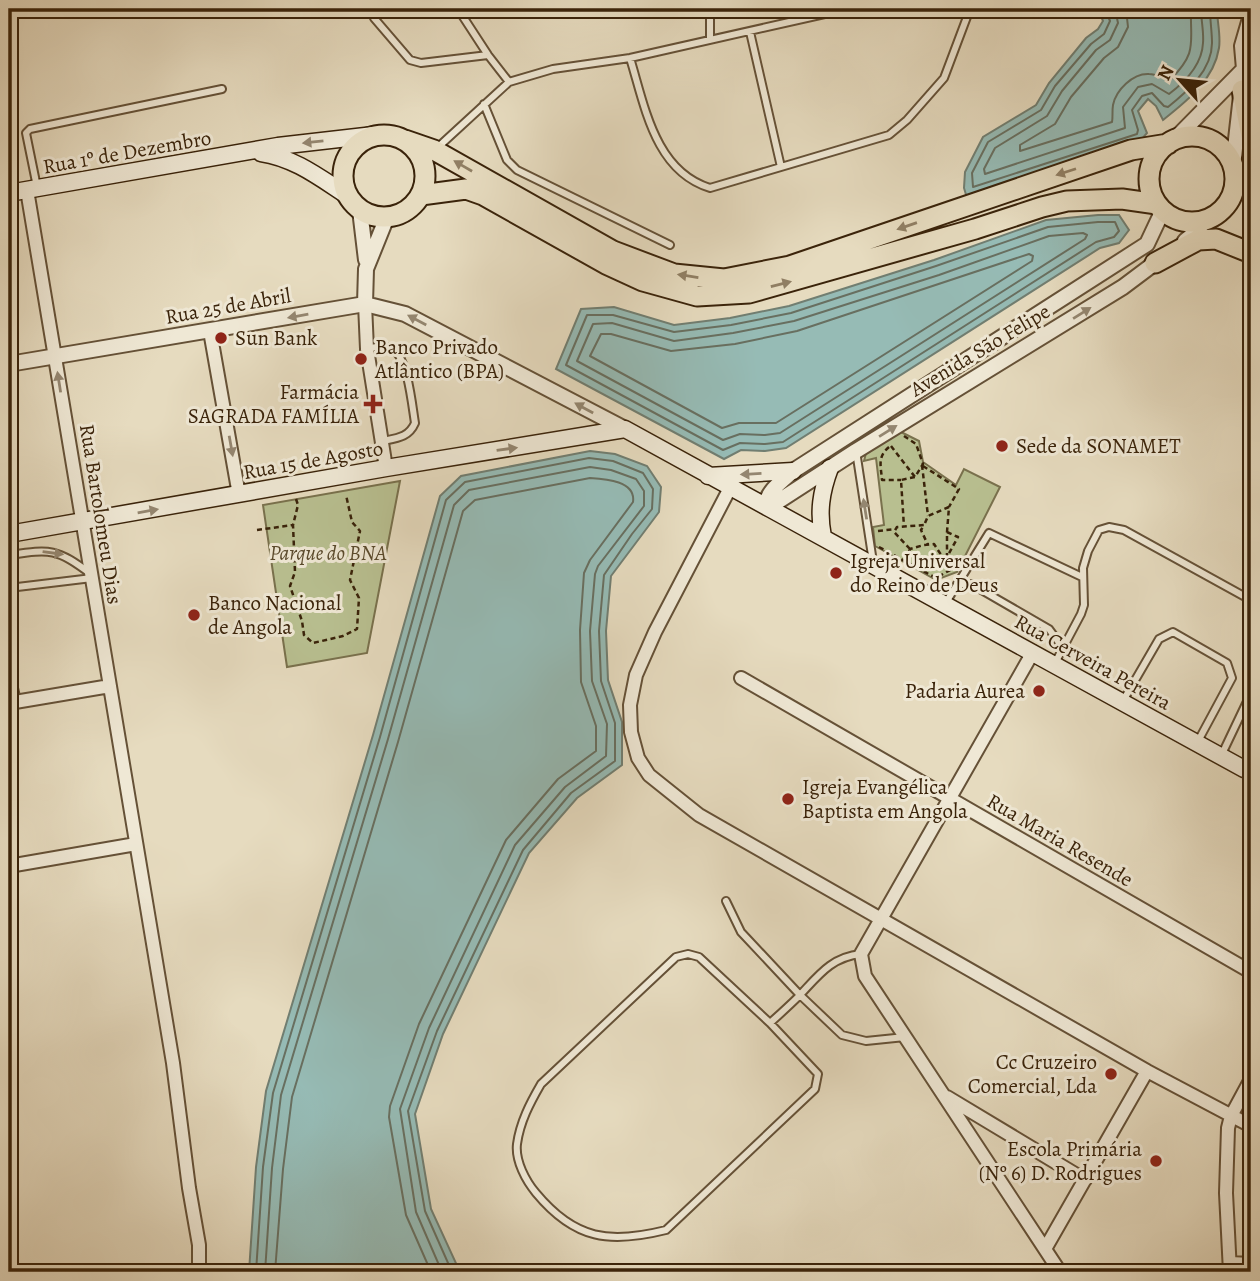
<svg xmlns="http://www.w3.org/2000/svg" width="1260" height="1281" font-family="Alegreya,serif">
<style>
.green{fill:#b8bf90;stroke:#79714d;stroke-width:2}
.water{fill:#96bbb5;stroke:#717e71;stroke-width:2}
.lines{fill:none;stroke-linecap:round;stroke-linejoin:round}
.shore{stroke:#686f60;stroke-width:2}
.service-casing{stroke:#655137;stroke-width:10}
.minor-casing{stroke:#655137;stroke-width:16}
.tertiary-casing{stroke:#655137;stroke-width:18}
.secondary-casing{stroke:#3a230a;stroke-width:19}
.primary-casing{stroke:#3a230a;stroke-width:23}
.path{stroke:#3a230a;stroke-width:2.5;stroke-dasharray:5 3.5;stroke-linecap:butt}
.service{stroke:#efe8d5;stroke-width:6}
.minor{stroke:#efe8d5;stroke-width:12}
.tertiary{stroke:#efe8d5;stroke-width:14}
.secondary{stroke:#efe8d5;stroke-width:16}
.primary{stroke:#e6dbbf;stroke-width:19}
.oneway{fill:#948670}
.oneway2{fill:#907f64}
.poi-dot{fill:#8f2418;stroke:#efe8d5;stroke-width:2.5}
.labels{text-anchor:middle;stroke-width:6;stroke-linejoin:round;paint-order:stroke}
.street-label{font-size:21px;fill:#3a230a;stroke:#efe8d5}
.poi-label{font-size:21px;fill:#3a230a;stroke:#efe8d5;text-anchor:start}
.park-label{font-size:21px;font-style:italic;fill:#5a4a2c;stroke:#efe8d5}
</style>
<rect width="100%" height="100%" fill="#e6dbbf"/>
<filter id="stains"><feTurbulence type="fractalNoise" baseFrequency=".00286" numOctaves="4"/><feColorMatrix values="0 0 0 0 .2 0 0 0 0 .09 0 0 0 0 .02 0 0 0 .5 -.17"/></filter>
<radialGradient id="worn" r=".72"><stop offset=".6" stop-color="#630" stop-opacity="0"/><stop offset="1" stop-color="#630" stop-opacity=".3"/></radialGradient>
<path class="green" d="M899,431L919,441L923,462L956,485L964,469L1000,487L957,572L936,580L875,546L873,527L884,525L876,458L864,461L866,453Z
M400,481L367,653L287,667L263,505Z"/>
<path class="water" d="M1098,9H1217C1217,21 1221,35 1219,48C1214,80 1187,101 1163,120L1156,106L1148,99L1138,111L1147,133L1141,140L967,198L964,188L965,172L983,137L1036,105L1049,83L1086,38L1098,29L1103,21Z
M1098,215H1119L1129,230L1119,243L1100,248L786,448L765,451L741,450L724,459L556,369L581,309L614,307L674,325L730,318L789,306L934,260L1046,220Z
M590,451L615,454L647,466L661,487L659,512L611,576L606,631L608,680L622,722V765L577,798L529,853L443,1034L415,1114L431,1209L460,1272H249L256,1167L266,1091L373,735L440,496L461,476Z"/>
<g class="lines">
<path class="shore" d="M1105,9L1110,21L1104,34L1091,44L1055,86L1041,110L988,142L972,173L973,187L1137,134L1138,130L1132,110L1142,96L1152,93L1164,106L1168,107C1188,91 1212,70 1212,43C1212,32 1210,20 1210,9
M1115,9L1118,23L1110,40L1096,50L1062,91L1047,116L995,148L984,169L985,174L1125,128L1123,107L1138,87L1152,84L1169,94C1185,82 1202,64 1203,43C1204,32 1201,20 1201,9
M1126,9L1128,27L1118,47L1104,58L1071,97L1055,124L1020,145V151L1112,122C1113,117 1112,111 1113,105C1116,90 1133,73 1149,74C1157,74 1163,79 1170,80C1198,52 1190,44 1191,9
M1098,222H1115L1119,231L1114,237L1096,242L783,442L765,444L740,443L723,450L566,365L587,315H613L674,332L731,325L791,313L936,266L1048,227Z
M1083,233L1087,235L1085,239L780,433L765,435L740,434L723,440L577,361L593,324L612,323L674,341L733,333L794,321L939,275L1049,236Z
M1029,254L1033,256L1032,261L776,423H739L722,428L590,356L601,334H611L671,351L735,344L797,331Z
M256,1272L263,1167L273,1093L380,737L446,500L465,482L589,458L613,461L643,473L653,489L652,509L632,534L604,575L599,631L601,681L615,723V761L571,793L523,850L437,1031L408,1111L425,1211L452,1272
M265,1272L272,1168L281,1095L388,739L454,505L469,490L590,467L611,470L636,479L644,491V506L598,566L595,574L590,631L592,681L607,724L606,756L565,787L515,845L429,1028L400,1109L416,1212L442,1272
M275,1272L283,1169L292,1097L398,742L463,511L475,500L590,478C606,479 636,481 633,502L590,560L584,573L580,630L581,682L596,726V751L558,779L506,840L419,1024L390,1106L389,1117L406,1215L431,1272"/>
<g class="service-casing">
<path id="service" d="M458,9L488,55L509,82
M710,9V40
M374,18L410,60L421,63L488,55
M750,32L781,167
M630,58C645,107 655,171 710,188L889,135L907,120L944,78L970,9
M484,104L507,160L517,170L670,245
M436,149L509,82L553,69L630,58L847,9
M37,187L26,133L30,129L222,89
M367,349C376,347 388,344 395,351C408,362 412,405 415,423C409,437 398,438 383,441
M856,451L873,562
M9,555C51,549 56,548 91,574
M957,584H971L1049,629L1063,648
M9,588L92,578
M945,604L989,533L1082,577
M1055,663L1081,614L1084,605L1083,568L1088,551L1099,530L1109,527L1124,530L1249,599
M9,666L17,701
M1123,701L1159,639L1173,632L1227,663L1232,678L1197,743
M1222,754L1251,693
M726,901L741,932L800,995L842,1035L866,1041L905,1037
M688,954L699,957L770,1023L818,1074L815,1089L666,1230C610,1244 575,1240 536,1193C526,1181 515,1161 517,1144C520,1122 530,1103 541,1084L676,957Z
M770,1023C780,1014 790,1005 799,996C818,976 831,957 861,954"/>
</g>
<g class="minor-casing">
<path id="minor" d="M27,190L173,1063L189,1188L199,1245V1272
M365,304L367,349L386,468
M210,331L239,495
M730,488L655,632L636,675L630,705L631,732L638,758L649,775L699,815L1147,1071L1251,1126
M1033,652L861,954L865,976L1060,1272
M741,678L1251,972
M9,703L110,686
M9,866L136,844
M947,1097L1085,1180
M1045,1249L1147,1071
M1230,1263L1251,1264
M1230,1272L1226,1193L1228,1128L1231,1116L1251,1079"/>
</g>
<g class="tertiary-casing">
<path id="tertiary" d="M1175,139L1244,69
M1233,166L1244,69L1242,46L1251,15
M360,210L366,260
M1185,241L1196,232L1206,219
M365,304L366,269L387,217
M9,364L365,304L405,314L625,429
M765,506C768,490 782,481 793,471L1147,244L1163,210
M768,508L856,451L1123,287L1163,257"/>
</g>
<g class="secondary-casing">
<path id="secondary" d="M261,153C295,158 320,178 348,196
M9,193L278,146L374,135
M708,476L793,471
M9,534L386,468L625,429L1244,769L1251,770
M823,537C818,512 821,492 830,468"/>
</g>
<g class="primary-casing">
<path id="primary" d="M1242,90L1251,136
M343 176a41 41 0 1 1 82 0a41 41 0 1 1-82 0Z
M1149 179a43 43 0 1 1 86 0a43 43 0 1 1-86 0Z
M405,140L434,150L613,251L674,274L724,279L790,266L1131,150L1168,144
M421,195L466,189L483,195L606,264L643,281L697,296L749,293L975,229L1042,207L1067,201L1122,199L1157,204
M1155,263L1198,240L1216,239L1251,253"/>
</g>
<path class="path" d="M904,436L916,444L923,464L915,477L901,480L904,527
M891,446L915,477
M889,447C877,457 881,466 882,480H901
M922,465L928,516
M923,466L959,489L949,507
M296,499L298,505L293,525L295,572L290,586L302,621L304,635L313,643L343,636L357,629L359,598L350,580L360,531L352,522L346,495
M925,523L928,516L949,507L947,532
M257,530L293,525
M878,531L896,529
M947,532L958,537L947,557Z
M879,547L936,578L959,565L947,557L944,559
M910,549L894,532L897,527L924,525L921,530L928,545
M906,559L910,549L924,545L934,544L951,570"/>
<use href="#service" class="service"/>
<use href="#minor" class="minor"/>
<use href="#tertiary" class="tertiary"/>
<use href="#secondary" class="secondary"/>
<use href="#primary" class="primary"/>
</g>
<defs><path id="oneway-solid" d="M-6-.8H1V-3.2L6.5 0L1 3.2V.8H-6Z" transform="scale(1.75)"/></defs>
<g class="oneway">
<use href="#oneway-solid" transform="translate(313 142) rotate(174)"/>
<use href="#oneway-solid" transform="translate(1082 313) rotate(-32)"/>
<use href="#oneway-solid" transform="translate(298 316) rotate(170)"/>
<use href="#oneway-solid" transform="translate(417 320) rotate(-152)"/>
<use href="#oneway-solid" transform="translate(59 382) rotate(-99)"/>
<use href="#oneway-solid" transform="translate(584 408) rotate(-151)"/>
<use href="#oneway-solid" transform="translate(888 431) rotate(-32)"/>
<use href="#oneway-solid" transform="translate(231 446) rotate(80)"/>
<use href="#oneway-solid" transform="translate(507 449) rotate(-8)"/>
<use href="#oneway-solid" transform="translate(751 474) rotate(177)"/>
<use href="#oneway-solid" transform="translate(865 509) rotate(-99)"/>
<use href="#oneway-solid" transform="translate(148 511) rotate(-10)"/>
<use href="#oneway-solid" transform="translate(53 553) rotate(8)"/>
</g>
<g class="oneway2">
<use href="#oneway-solid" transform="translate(463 166) rotate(-150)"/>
<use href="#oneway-solid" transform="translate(1066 172) rotate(162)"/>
<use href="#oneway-solid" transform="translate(907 226) rotate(161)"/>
<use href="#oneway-solid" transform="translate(688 276) rotate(-171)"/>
<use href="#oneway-solid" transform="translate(781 284) rotate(-14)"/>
</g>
<g class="poi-dot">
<circle cx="221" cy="338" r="7"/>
<circle cx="361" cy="359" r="7"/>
<path d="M369.5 393.5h7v7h7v7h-7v7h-7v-7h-7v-7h7z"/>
<circle cx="1002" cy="446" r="7"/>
<circle cx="836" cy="573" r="7"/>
<circle cx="194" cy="615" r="7"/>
<circle cx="1039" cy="691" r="7"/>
<circle cx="788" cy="799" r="7"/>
<circle cx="1111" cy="1074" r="7"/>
<circle cx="1156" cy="1161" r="7"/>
</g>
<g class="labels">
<g class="street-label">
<text transform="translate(127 152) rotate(-10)" y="7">Rua 1º de Dezembro</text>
<text transform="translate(228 306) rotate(-10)" y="7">Rua 25 de Abril</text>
<text transform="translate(980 350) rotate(-31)" y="7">Avenida São Felipe</text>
<text transform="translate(313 460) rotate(-10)" y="7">Rua 15 de Agosto</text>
<text transform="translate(101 514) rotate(81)" y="7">Rua Bartolomeu Dias</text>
<text transform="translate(1093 662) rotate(29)" y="7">Rua Cerveira Pereira</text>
<text transform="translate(1060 840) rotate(30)" y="7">Rua Maria Resende</text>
</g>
<g class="poi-label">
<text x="235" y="345">Sun Bank</text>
<text x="375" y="354">Banco Privado<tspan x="375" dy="24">Atlântico (BPA)</tspan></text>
<text x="359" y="399" text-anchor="end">Farmácia<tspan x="359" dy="24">SAGRADA FAMÍLIA</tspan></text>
<text x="1016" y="453">Sede da SONAMET</text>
<text x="850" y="568">Igreja Universal<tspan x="850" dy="24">do Reino de Deus</tspan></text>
<text x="208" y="610">Banco Nacional<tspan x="208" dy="24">de Angola</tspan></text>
<text x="1025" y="698" text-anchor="end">Padaria Aurea</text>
<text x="802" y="794">Igreja Evangélica<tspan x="802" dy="24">Baptista em Angola</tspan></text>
<text x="1097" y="1069" text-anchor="end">Cc Cruzeiro<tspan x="1097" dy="24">Comercial, Lda</tspan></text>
<text x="1142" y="1156" text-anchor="end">Escola Primária<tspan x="1142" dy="24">(Nº 6) D. Rodrigues</tspan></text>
</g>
<g class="park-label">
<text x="328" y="560">Parque do BNA</text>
</g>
</g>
<rect width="1260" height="1281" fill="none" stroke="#e6dbbf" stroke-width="35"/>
<rect x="10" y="10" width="1239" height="1260" fill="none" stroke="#3a230a" stroke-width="3.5"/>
<rect x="18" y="18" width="1225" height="1246" fill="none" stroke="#3a230a" stroke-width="2"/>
<g transform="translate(1180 80) rotate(297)" stroke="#efe8d5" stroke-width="5" paint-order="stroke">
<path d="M0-5L12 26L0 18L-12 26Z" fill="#3a230a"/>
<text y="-10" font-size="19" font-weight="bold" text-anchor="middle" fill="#3a230a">N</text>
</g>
<rect width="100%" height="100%" filter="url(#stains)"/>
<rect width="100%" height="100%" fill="url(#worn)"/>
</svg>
